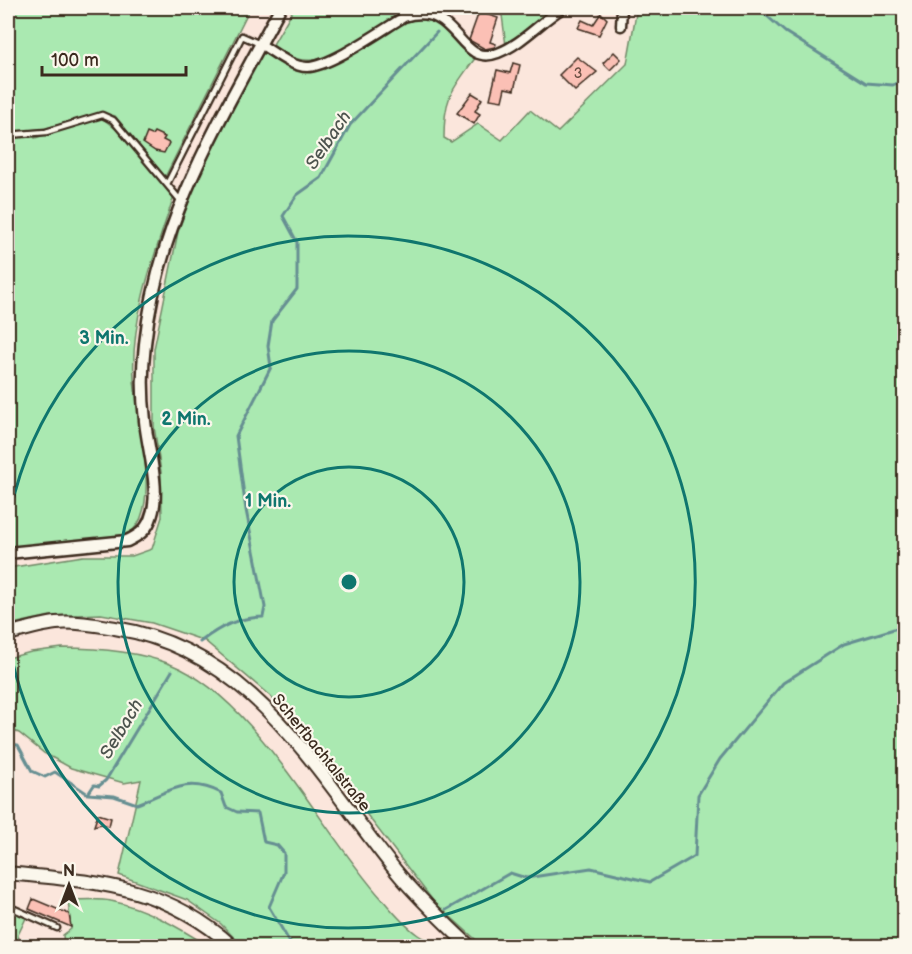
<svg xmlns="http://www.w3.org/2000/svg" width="912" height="954" font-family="'Balsamiq Sans',sans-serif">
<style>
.green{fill:#aae9b1;stroke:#728a68;stroke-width:1.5}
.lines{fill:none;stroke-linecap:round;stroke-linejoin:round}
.stream{stroke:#668f92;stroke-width:3}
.building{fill:#fbc0b5;stroke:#3b2a1e;stroke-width:1.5}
.service-casing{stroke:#3b2a1e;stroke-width:9}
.minor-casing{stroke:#3b2a1e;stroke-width:13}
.tertiary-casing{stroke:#3b2a1e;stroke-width:15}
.secondary-casing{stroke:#3b2a1e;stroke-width:16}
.service{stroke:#fbf7ec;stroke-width:4.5}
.minor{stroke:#fbf7ec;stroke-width:8}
.tertiary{stroke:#fbf7ec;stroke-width:10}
.secondary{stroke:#fbf7ec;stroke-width:12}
.ring{fill:none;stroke:#0f766e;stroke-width:3}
.labels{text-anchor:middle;stroke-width:4.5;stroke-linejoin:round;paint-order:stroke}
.number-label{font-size:14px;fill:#6b5044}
.street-label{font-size:16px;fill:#3b2a1e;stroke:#fbf7ec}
.water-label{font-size:18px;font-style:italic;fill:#4d544e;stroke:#fbf7ec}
.centre{fill:#0f766e;stroke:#fbf7ec;stroke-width:3}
.ring-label{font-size:18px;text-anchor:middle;font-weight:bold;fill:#0f766e;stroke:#fbf7ec;stroke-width:4.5;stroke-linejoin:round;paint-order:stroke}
</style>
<rect width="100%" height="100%" fill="#fbe6dc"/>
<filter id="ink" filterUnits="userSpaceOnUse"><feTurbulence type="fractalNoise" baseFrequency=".0167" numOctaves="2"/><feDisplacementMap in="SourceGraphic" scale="12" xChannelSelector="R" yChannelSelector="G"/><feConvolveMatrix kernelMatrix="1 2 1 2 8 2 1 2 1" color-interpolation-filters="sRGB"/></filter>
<g filter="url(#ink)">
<path class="green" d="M8,8H250L165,177L115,116L102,113L42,129L30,130L35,138L101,117L118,131L174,196C155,253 130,318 134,379C136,415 161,503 133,530C121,541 29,546 8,548Z
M294,8H439C429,13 415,9 404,14C360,34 321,85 272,46Z
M474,8H558L506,46L502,15Z
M637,8H904V946H483L434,902L308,738L270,696L205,641L152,623L101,614L50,616L8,625V568L83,556H132L152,549L162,517L161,472L154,426V349L178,232L195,184L261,54H269L312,69L409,18C443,8 452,33 471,56L476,57C452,90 444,96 444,138L451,142L478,124L502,140L530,110L558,132L627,64Z
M62,648C97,648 136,651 170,664C256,698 321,832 382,899C392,911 405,926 418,935C424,939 431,941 437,946H242L221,924L187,900L119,875L141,780L124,783L71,768L44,753L19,733L8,729V658L31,652Z
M68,900C82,900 98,898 111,901C146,908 178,927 208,946H64L63,935L71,929Z
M8,909L26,918L18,935L21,946H8Z"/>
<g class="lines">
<path class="stream" d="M758,8L785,32L866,83L893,85L904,80
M200,642C221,626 237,618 263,617L265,607L246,510L236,436L271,367L268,346L272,321L297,289V242L283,216L297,195L321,178L350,125L437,32
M8,744L18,745L32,771L45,777L55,772L88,794L114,796L137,804C168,792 187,775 221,793L226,807L237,812L258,813L264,842L277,845L284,853V872L269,907L292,946
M88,794L94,785L99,786L106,780L172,671
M446,910L510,873L526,878L591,868L650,882L695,856L698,795L720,759L783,683L844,644L904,626
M418,946L422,941"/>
</g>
<path class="building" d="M479,12L498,18L490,42L496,44L495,47L485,49L469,40Z
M601,13L607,19L599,35L578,28L582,20L593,25Z
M614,52L621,59L610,70L603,63Z
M577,57L597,72L575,91L559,75Z
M513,63L520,65L514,90L505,88L502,101L490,99L497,70L510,73Z
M472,93L482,99L475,111L480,114L474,124L457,113Z
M154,132L165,137L163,140L169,143L164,153L155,151L143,143L147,133L152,135Z
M98,814L111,818L109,826L101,824L94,826Z
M33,899L69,914L71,927L29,909Z"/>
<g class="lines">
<g class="service-casing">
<path id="service" d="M8,135L46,132L102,115L113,120L180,200
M167,184L242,36L260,44
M8,906L57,928"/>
</g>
<g class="minor-casing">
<path id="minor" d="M621,26L622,8
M260,44C274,52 291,67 307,67C330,67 382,30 404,17C459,0 457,69 498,53C522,44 541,21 563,8"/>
</g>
<g class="tertiary-casing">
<path id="tertiary" d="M8,553L127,541C137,536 145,532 150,520C162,491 148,452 145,421C142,396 142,369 145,344C158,218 222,117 280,8"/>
</g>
<g class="secondary-casing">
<path id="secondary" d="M8,634C23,630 40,625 56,623C75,621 97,625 115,628C253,650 315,771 396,871C418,898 444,922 469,946
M8,873C94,882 164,884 232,946"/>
</g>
<use href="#service" class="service"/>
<use href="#minor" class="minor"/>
<use href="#tertiary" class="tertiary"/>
<use href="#secondary" class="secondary"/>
</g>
</g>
<g class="ring">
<circle cx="349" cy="582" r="115"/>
<circle cx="349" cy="582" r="231"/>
<path d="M8 525A346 346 0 1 1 8 639"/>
</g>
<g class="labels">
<g class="number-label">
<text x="578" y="78">3</text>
</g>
<g class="street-label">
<text transform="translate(322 752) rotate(51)" y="6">Scherfbachtalstraße</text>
</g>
<g class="water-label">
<text transform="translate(328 140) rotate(-56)" y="6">Selbach</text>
<text transform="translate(121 729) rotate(-59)" y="6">Selbach</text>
</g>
</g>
<circle cx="349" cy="582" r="9" class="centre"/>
<g class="ring-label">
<text x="104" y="344">3 Min.</text>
<text x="186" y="425">2 Min.</text>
<text x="268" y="507">1 Min.</text>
</g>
<rect width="912" height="954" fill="none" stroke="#fbf7ec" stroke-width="30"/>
<rect x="15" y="15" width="882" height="924" fill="none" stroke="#3b2a1e" stroke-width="2" filter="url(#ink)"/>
<g transform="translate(69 885)" stroke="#fbf7ec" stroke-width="4.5" paint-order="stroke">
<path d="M0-4.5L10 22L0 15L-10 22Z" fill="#3b2a1e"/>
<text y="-9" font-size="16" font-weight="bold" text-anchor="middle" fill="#3b2a1e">N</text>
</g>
<path d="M42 66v9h144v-9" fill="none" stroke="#3b2a1e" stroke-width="3"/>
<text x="51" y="66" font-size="18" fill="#3b2a1e" stroke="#fbf7ec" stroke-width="4.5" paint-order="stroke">100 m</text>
</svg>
